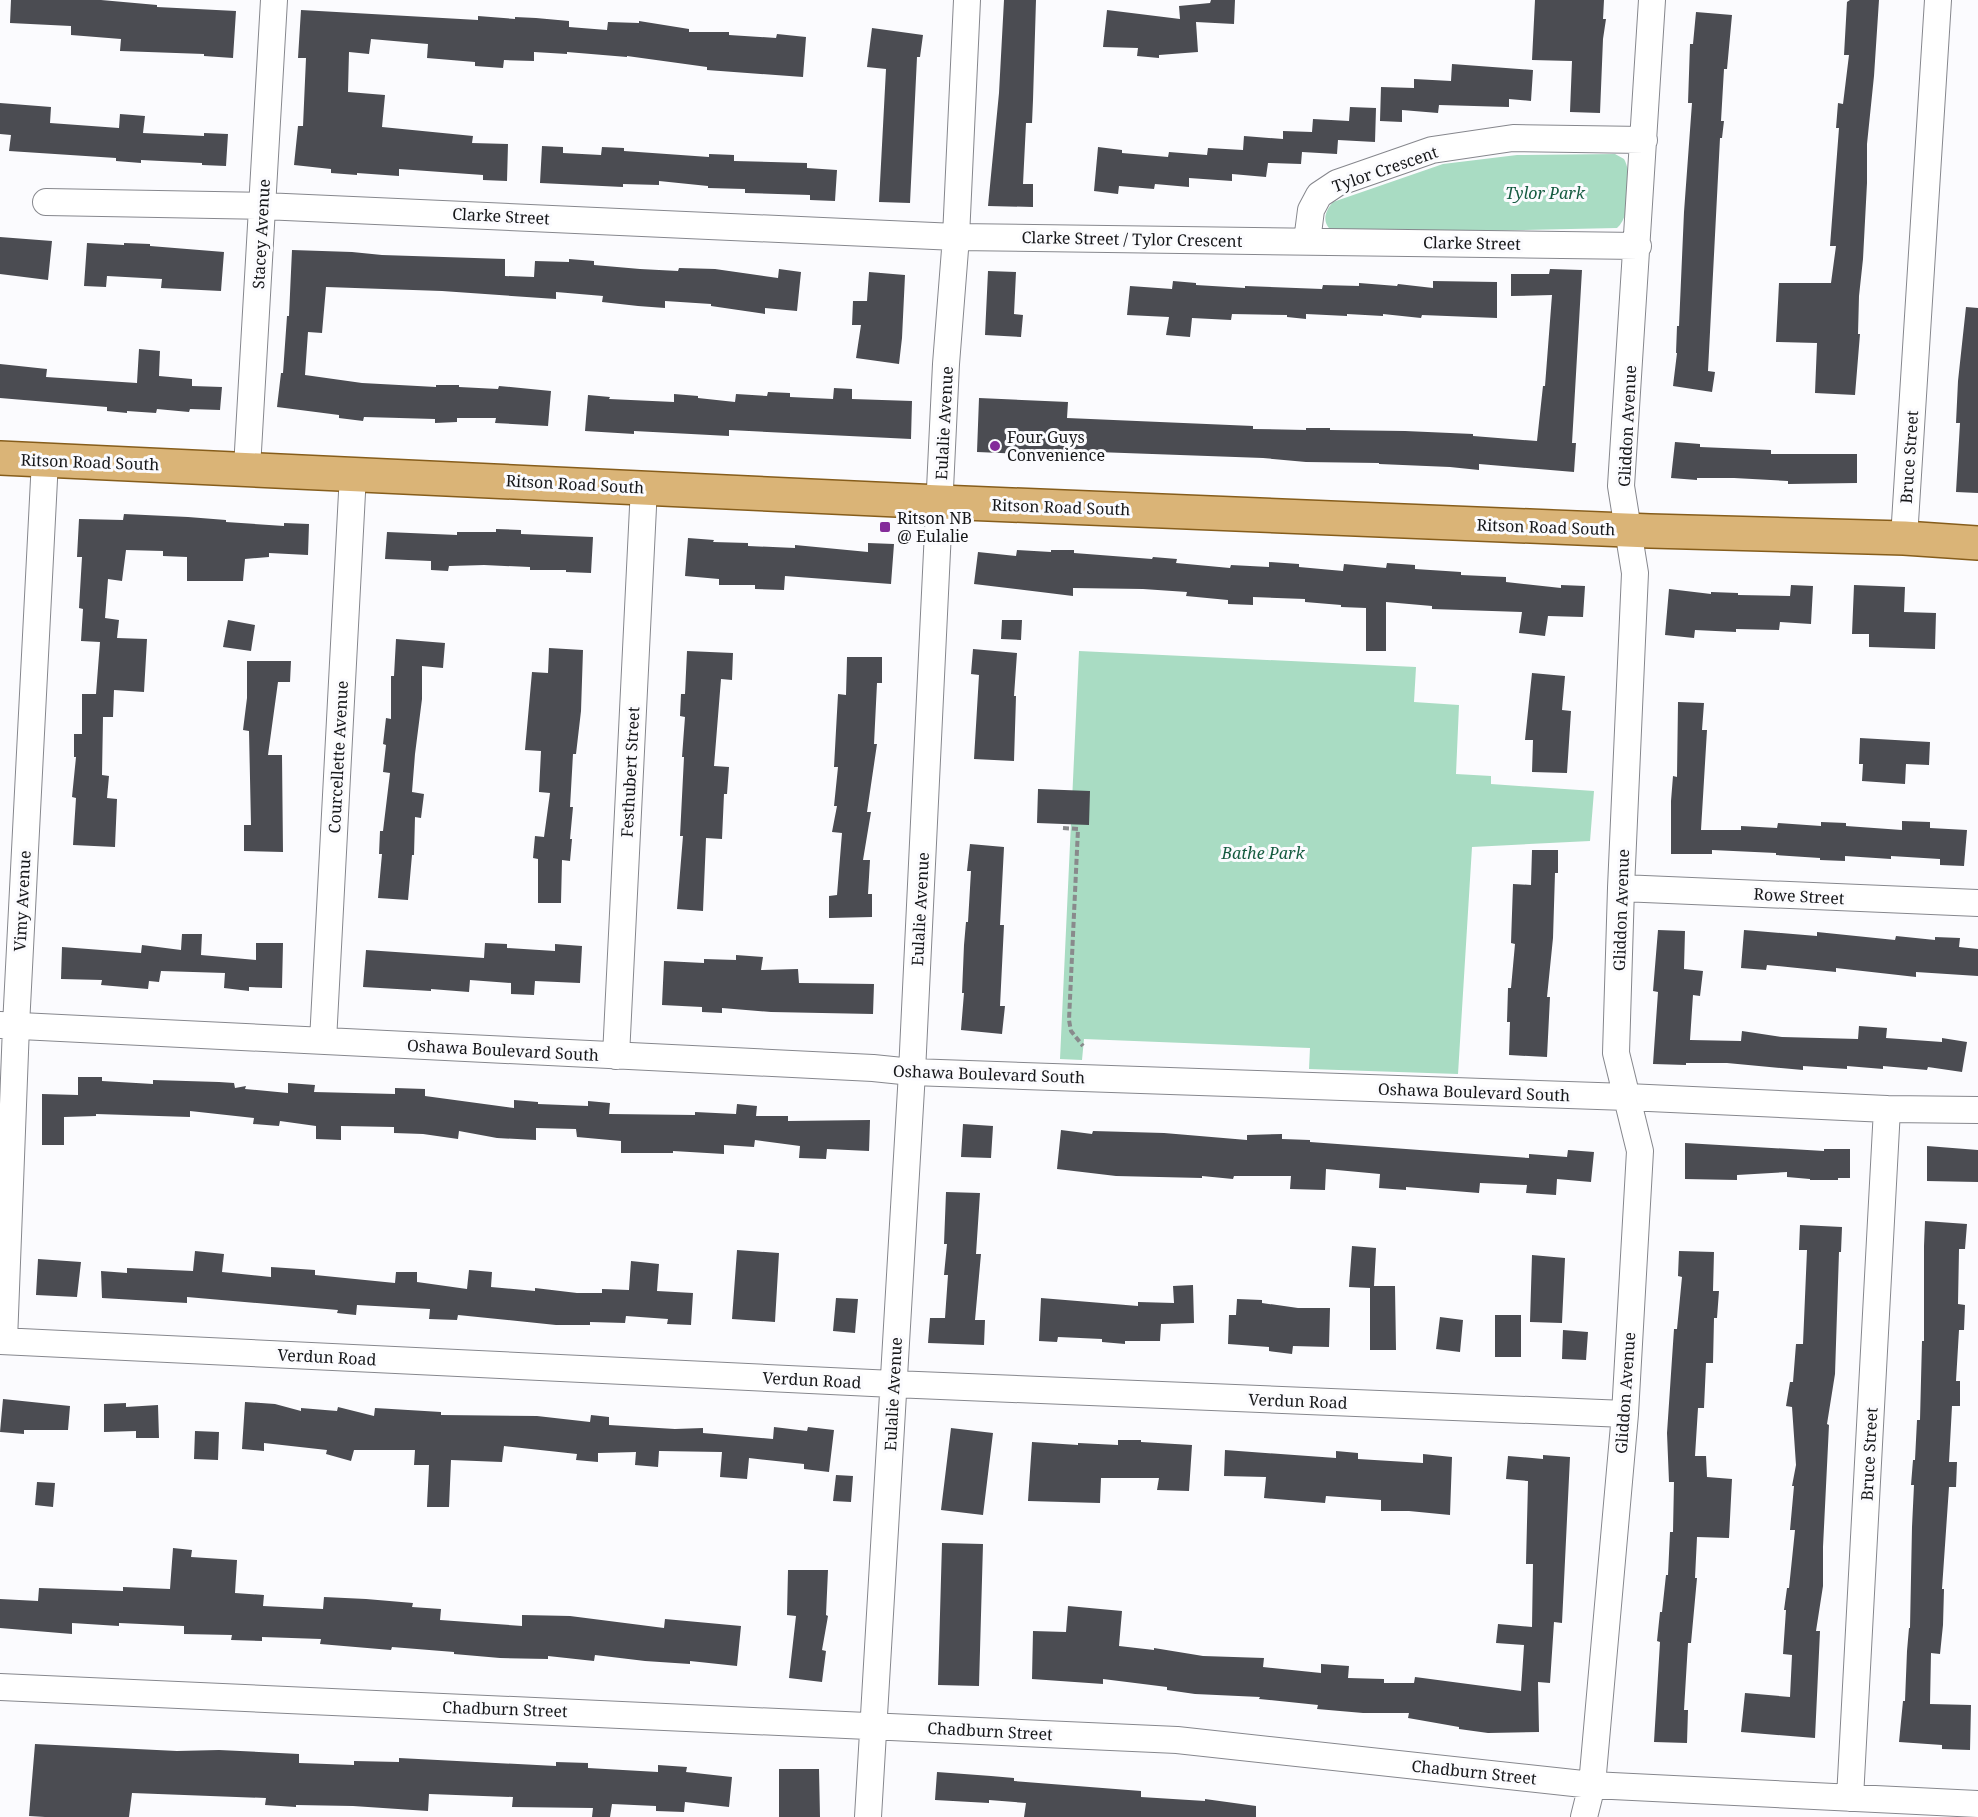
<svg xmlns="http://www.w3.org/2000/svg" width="1978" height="1817" font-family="'Noto Serif',serif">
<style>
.green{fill:#a9dcc3}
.building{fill:#4b4c52}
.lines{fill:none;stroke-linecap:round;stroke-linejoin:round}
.minor-casing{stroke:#86878d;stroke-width:28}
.major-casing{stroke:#865d1b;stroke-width:36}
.path{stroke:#898a8c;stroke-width:4;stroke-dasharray:6 3;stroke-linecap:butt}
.minor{stroke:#fff;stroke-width:26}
.major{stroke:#dab477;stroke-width:33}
.poi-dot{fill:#842c9a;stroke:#fbfbfe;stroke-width:2}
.labels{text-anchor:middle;stroke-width:6;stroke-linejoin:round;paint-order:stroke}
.street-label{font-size:16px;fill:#161719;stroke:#fbfbfe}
.park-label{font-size:16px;font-style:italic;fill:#155b40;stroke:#fbfbfe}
.poi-label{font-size:16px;fill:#161719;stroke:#fbfbfe;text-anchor:start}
</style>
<rect width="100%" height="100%" fill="#fbfbfe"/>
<path class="green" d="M1615,154L1624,159C1633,175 1631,216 1617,228L1338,234C1321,227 1323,213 1333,202L1443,164L1517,155Z
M1079,651L1416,667L1414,702L1459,705L1456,774L1491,776V784L1594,791L1590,841L1472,847L1458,1074L1309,1069L1310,1048L1084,1039L1082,1060L1060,1059Z"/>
<path class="building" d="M11,0H101L157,5V7L236,11L233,58L204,56V54L120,51L121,39L71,35V26L10,23Z
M1004,0H1036L1033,100L1032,123H1026L1023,184H1033V207L988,206L999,93Z
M1211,0H1235L1234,24L1196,22L1198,52L1159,55V58L1137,56L1138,48L1103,47L1107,10L1180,19L1179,6L1210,3Z
M1535,0H1604L1603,19H1606L1603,39L1600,113L1570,112L1572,61L1532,60Z
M1850,0H1879L1874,76L1867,144V183L1863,259L1859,296L1858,334H1860L1855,395L1815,393L1817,343L1776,342L1779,283H1831L1836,246H1830L1839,128H1836L1838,103L1843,104L1849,55H1844L1847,2Z
M301,10L478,20V16L515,19V17L536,18L569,21V27L607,30L608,22L639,23V21L689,29V32H729V35L776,38L777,34L806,37L803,77L707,70V67L627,56V57L567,52V54L534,52V61L504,60L503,68L475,66V62L427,58L428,44L371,39L369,54L349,52L348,92L385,95L382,127L473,136L472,143L508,144L507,181L483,180V175L399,169V176L357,173V175L331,173V169L294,165L298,126H303L306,58H298Z
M1696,12L1732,15L1727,69H1724L1721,121H1724L1722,138H1720L1708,371L1715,372L1712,392L1673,386L1677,353H1676L1677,326H1679L1684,212L1692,103H1688L1690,44H1693Z
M872,28L923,35L920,57H917L910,203L879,202L886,69L867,67Z
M1452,64L1533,70L1531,101L1509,99V107L1439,105L1438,113L1402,110V122L1380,121L1381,87L1414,88V79L1451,81Z
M0,103L51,107L50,123L119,128L120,114L145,116L143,133L204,136V133L228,134L226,166L202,165V163L141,160V163L116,161V158L9,151L11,135L0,134Z
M1350,107L1376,108L1375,142L1338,140L1337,154L1302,152L1301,164L1268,163L1266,177L1232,174V181L1189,178V187L1155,184L1154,189L1119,186L1118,194L1094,191L1098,147L1122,150V153L1168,157L1169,152L1207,155L1208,148L1243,150L1244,136L1283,139V131L1312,132L1313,119L1349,121Z
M542,146L563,147V153L601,155L602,147L624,148V151L709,157V154L734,155V161L807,163V168L837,170L835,201L810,200V195L745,193V189L708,188V186L659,181V185L623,184V187L540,183Z
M0,237L52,241L48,280L0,274Z
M87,243L124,245V243L150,244V246L224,252L221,291L161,288L162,279L107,276L106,287L84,286Z
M292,250L352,252L382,255L505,259V276L534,277L535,261L569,262V259L594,261V265L640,269L678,271L679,268L715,269L778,278L779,269L801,272L797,311L765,308V314L711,306V304L665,301V308L638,306L602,302L603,296L556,292V299L442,291L326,287L322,333L308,332L305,375L362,383L436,387V385H459V387L498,389L499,386L551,391L548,426L495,423L496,418H457V422L435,423V419L364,417L363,421L339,418V415L277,407L281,373H283L287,316H289Z
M1550,269L1582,270L1572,443H1576L1574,472L1479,464V470L1450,467L1379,464V463L1306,462L1263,458L1097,452L1046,450V455L977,452L979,398L1068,402L1067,418L1253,426V429L1306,430V428H1330V430L1405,431L1473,434V436L1537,441L1543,386H1545L1552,295L1511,296V274H1549Z
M988,271L1016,272L1014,314L1023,315L1021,337L985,335Z
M869,272L905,275L902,338L899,364L856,358L861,325H852L853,301H867Z
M1173,281L1196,283V285L1245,288V286L1322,289L1323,285L1359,286V283L1397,286L1398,284L1433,288V281L1497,282V318L1422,315L1421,318L1383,314V316L1347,314V316L1306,314V319L1287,317V315L1232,314L1231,320L1192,318L1190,337L1166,335L1169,317L1127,315L1130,286L1172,289Z
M1966,307L1978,308V493L1956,492L1960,423H1956L1958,381Z
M139,349L160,351L159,376L192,379V386L222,387L220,410L190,409L189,412L157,409L156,413L127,411V413L107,411V407L0,398V364L47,369L46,377L137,383Z
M834,388L852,389V399L912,401L911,439L729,430V436L634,431V434L585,431L588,395L610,397L609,399L674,402V394L698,396V398L735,402L736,394L767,396L768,392L790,393V397L833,399Z
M1675,442L1700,444V447L1771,450V454H1857V483L1788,484V481L1734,478H1697V480L1671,478Z
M124,514L188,517L226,520V522L284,526V523L309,524L308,555L269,553V557L245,559L243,581H187V557L163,556V551L126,550L122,581L108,579L105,618L119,620L117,638L147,639L144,692L114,690L113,717H103L102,775L109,776L107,798L117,799L115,847L73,845L76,798L72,797L76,757H74V734H82V694H96L100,642L81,641L83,609L79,608L82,557H77L79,519L123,520Z
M496,529L521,530V534L593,537L591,573L566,572V570H530V567L484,565L449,566L448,571L431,570V561L385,559L387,532L457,535V532H496Z
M688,538L714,540L713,542L748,543V546L795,548V545L868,552V543L894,544L891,584L785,576L784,590L755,589V585H719V579L685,576Z
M1017,550L1051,552V550H1074V553L1152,559L1153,557L1177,559L1176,563L1230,568L1231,565L1269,567V562L1299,564V567L1343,571L1344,564L1386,568L1387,563L1415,565V569L1461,572V575L1506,577V582L1561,588V585L1585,586L1583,617L1548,616L1545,636L1519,633L1522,612L1432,609V606L1386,602V651H1366V608L1341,607V605L1305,602V599L1253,597V605L1228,604V600L1186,596L1187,592L1143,589L1073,588V596L974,584L978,552L1016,556Z
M1791,585L1813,586L1811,624L1780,622L1779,630L1736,629V632L1695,630L1694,638L1665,635L1669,589L1711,594V592L1738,593V595L1790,596Z
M1854,585L1905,587L1904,612L1936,613L1935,649L1869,647V634H1852Z
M228,620L255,625L251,651L223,647Z
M1002,620H1022L1021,640L1001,639Z
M396,639L445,643L443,668L422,666V699L415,754L412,792L424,794L421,818L415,817L414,855H412L408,900L378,898L382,854H379L380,831H383L390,773L383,772L386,745L383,744L386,718L391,719V676H394Z
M549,648L583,650L581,711L576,754H573L570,807H573L570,839H572L570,861L562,860L561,903H538V859L533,858L535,836L544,837L550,793L539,792L541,751L525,750L532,672L548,673Z
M973,649L1017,653L1014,696H1016L1014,761L974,759L979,675L971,674Z
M687,651L733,653L732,680L721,679L714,766L729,767L727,794H724L722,839L706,838L703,911L677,909L683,836H680L684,757H682L685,717L680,716L681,694H685Z
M847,657H882V683H877L874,744H877L867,812H871L863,860H870L868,894H872V917L829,918V896L837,895L842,833L832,832L837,806H834L838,767H834L838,694L846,695Z
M247,661H291L290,682H278L268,755H282L283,852L244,851V825H251L249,731L243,730L247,698Z
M1532,673L1565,676L1562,710L1571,711L1567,773L1532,772L1533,740H1525Z
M1678,702L1704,703L1702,730H1707L1701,830H1741V826L1777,828L1778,823L1821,826V822L1846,823V826L1902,830V821L1930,822V828L1967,830L1964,866L1940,865V859L1891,856V859L1845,856V861L1820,860V858L1776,855V853L1712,850V854H1671V801L1673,776L1677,777Z
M1860,738L1930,742L1929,765L1906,764L1905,784L1862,781L1863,764H1859Z
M1038,789L1090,791L1089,825L1037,823Z
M970,844L1004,847L1000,925H1004L1000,1006H1005L1002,1034L961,1030L964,993H962L964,945L966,922H968L971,871H967Z
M1532,850H1558V873H1555L1553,938L1547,997H1550L1547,1057L1509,1055L1510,1022H1507L1508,988H1511L1515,944L1511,943L1513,884L1531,885Z
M1658,930L1685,931L1684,969L1703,971L1700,996L1693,995L1690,1040L1741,1041L1742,1031L1782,1037L1858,1039L1859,1026L1887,1028L1886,1038L1942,1042V1038L1967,1042L1962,1072L1928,1067L1927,1070L1883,1066V1069L1847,1066V1069L1803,1066V1070L1727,1063H1686V1065L1653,1064L1658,992L1653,991Z
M1744,930L1817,936V932L1895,940L1896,936L1935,940V937L1960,938L1959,947L1978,949V976L1916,972V977L1836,968V972L1767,965L1766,970L1741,968Z
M182,934H202L201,955L256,960V943H283L282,988L249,987V991L224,988L225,973L161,971L159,982L149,981L148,989L101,985L102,980L61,979L62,947L141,953L142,945L181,950Z
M485,943L507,944V948L555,951V944L582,946L580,983L535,981L534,995L511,994V983L470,980L469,992L431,989V991L363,987L366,950L484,958Z
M736,955L763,957L761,970L798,969L799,983L874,984L873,1014L771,1012L722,1008V1013L702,1012V1007L662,1005L664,961L704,963V959L736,960Z
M78,1077H102V1081L153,1084V1080L219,1082L234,1083L235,1088L246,1086L245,1089L288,1093V1083L315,1085L314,1092L395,1094V1088L425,1089V1096L514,1108V1100L538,1102V1104L588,1106V1101L610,1103L609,1114L695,1115V1112L736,1114L737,1104L757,1106L756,1116H788V1121L870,1120L869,1151L827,1149L826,1159L799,1158L800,1146L755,1140L754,1147L724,1145V1154L673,1151V1153H621V1141L577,1137L576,1129L536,1128V1140L497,1138L459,1131L458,1139L423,1134L394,1133V1127L341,1126V1140L316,1139V1126L280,1121L279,1126L253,1124L254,1118L190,1111V1117L96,1114V1116L64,1117V1145H42V1094L78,1095Z
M963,1124L993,1126L991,1158L961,1157Z
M1061,1130L1092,1134L1093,1131L1164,1133L1247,1140V1135L1282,1134V1139L1310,1140V1142L1529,1158V1154L1567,1157L1568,1150L1594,1152L1591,1182L1557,1179L1556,1195L1526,1193L1527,1185L1480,1183L1479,1193L1406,1187V1190L1379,1188L1380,1174L1326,1169L1325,1190L1290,1189L1291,1176H1234L1233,1179L1202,1176V1178L1116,1176L1057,1169Z
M1685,1143L1824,1151V1149H1850V1178H1838V1180H1810V1179L1787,1177V1172L1737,1175V1180L1685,1179Z
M1927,1146L1978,1150V1182L1927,1181Z
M946,1192L980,1193L976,1254H981L975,1320H985L984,1345L928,1343L930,1318H945L948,1275H944L947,1244H944Z
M1925,1221L1967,1224L1965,1249H1959L1958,1304L1965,1305L1964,1330H1959L1956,1381H1960V1406H1952L1949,1462H1957L1956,1487H1949L1942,1589H1944L1943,1625L1940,1654L1931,1653L1930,1704L1971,1705L1970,1750L1942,1749V1745L1899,1742L1903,1701H1905L1907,1651L1909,1628H1910L1912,1527L1914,1485H1911L1913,1460H1915L1917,1420H1920L1922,1341H1924V1246Z
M1800,1225L1842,1227L1841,1252H1839L1835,1374L1827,1424L1829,1425L1823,1547V1586L1816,1631H1820L1815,1738L1741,1732L1745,1693L1790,1697L1792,1655L1783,1654L1786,1610H1784L1787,1588H1789L1795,1530H1790L1794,1486H1792L1796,1465L1792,1407L1786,1406L1790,1382H1793L1796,1344H1803L1807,1250H1799Z
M1352,1246L1376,1248L1374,1286H1395L1396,1350H1370V1288L1349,1287Z
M737,1250L779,1253L775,1322L732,1319Z
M195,1251L224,1254L222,1272L271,1277V1267L315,1270V1275L395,1283L396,1272H417V1282L467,1289L469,1270L492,1272L491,1287L535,1291V1288L577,1293H602V1289L629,1290L631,1261L659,1264L657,1291L693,1293L691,1325L667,1324L668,1319L626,1316L625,1323L590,1322V1325H556L458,1315L457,1320L429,1319L430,1309L357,1305L356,1315L337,1313L338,1310L187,1297V1303L102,1298L101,1271L127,1273V1268L193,1271Z
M1679,1251L1714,1252L1713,1291H1719L1717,1318H1714L1713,1363H1706L1704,1408H1698L1695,1456H1706L1707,1477L1732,1479L1729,1538L1697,1537L1695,1578H1697L1691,1643H1688L1684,1710H1688L1687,1743L1654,1742L1660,1642L1657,1641L1660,1612H1662L1666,1575H1668L1670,1532H1673L1674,1482H1669L1667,1433L1674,1329H1677L1682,1277L1678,1276Z
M1532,1255L1565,1258L1562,1323L1530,1322Z
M38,1259L81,1262L77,1297L36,1295Z
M1193,1285L1194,1323L1161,1324L1160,1341H1125V1344L1102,1342V1339L1058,1337L1057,1342L1039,1341L1041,1298L1138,1306V1302L1174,1303L1173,1286Z
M836,1298L858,1299L855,1333L833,1331Z
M1237,1299L1262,1300V1303L1298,1308H1330L1329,1347L1293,1346L1292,1354L1269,1351V1347L1228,1344L1229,1315H1236Z
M1495,1315H1521V1357H1495Z
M1440,1317L1463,1320L1460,1352L1436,1349Z
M1563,1330L1588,1332L1586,1360L1562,1359Z
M3,1399L70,1406L68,1430H24V1434L0,1432Z
M245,1402L275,1404L301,1411V1408L337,1411L338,1407L374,1416L375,1408L441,1412V1415L537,1416L590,1422L591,1415L609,1417V1425L675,1429L703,1428V1433L773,1439L774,1427L807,1431L808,1427L834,1430L829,1472L804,1469V1464L749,1458L747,1479L720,1477L722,1452L659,1451L658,1467L635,1465L636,1452L598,1453V1462L576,1460L577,1454L504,1446L502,1462L451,1460L449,1507H427L429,1465H414L415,1450H354L351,1461L326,1454L327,1450L264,1443V1451L242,1449Z
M126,1403V1407L158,1405L159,1438H136V1431L104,1432V1404Z
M951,1428L993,1433L983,1515L941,1510Z
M195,1431L219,1432L218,1460L194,1459Z
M1118,1440H1141V1442L1192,1445L1189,1491L1157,1490L1159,1478H1101L1100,1503L1028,1501L1032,1442L1078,1445V1443L1118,1445Z
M1225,1450L1336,1458V1451L1358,1453V1459L1423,1463V1454L1452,1457L1450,1515L1409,1511H1381V1500L1326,1496L1325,1503L1264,1498L1266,1477L1224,1476Z
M1543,1455L1570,1457L1562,1623L1554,1622L1550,1683L1538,1682L1539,1732L1488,1733L1459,1729V1727L1408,1718L1409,1713H1363L1317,1709L1318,1705L1259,1699L1260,1697L1195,1694L1167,1690V1687L1103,1679V1684L1032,1679L1033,1631L1066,1632L1068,1606L1122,1611L1119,1646L1154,1650V1648L1203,1656L1264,1658L1263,1667L1321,1673V1664L1349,1666L1348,1678L1384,1679V1683H1414L1415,1677L1521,1691L1524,1645L1496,1643L1498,1624L1532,1627L1533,1564H1526L1528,1481L1506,1479L1508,1456L1543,1459Z
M836,1475L853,1476L851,1502L833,1501Z
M37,1482L55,1483L53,1507L35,1505Z
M942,1543L983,1544L979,1686L938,1685Z
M173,1548L192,1550L191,1557L237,1560L235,1593L264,1595L263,1606L323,1609L324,1597L366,1599L413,1603L412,1607L441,1609L440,1620L522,1626V1615L570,1616L664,1628L665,1619L741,1626L737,1666L690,1661V1664L645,1661L595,1655L594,1661L548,1656V1659L500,1658L454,1654V1652L392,1647L391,1650L320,1644L321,1639L262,1637V1641L231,1640L232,1635L184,1634V1626L119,1623V1626L72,1623V1634L0,1628V1599L38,1601L39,1588L123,1591V1587L170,1589Z
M788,1570H828L826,1615L828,1616L822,1650L826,1651L822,1682L789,1678L796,1616L787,1615Z
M35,1744L177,1751L219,1750L299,1754V1763L354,1765V1761L399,1762V1758L556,1766V1762L588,1763V1768L658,1772V1765L687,1767L686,1772L732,1777L729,1807L685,1802L684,1812L656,1811V1806L612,1804L610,1817H592L593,1808L512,1807L513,1797L429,1794L428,1811L353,1806L296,1805V1807L265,1805L266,1798L132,1793L129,1817H45L29,1816Z
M779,1769H819L820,1817H779Z
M937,1772L991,1776L1014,1778V1781L1141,1791V1797L1205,1801V1799L1256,1806V1817H1024L1026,1803L989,1800V1803L935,1800Z"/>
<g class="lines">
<g class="minor-casing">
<path id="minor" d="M46,202L263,206L956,237L1638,246
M1307,241L1311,210L1319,195L1337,183L1432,150L1513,138L1644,140
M247,468L274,0
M1904,538L1938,0
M1621,888L1978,903
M0,1025L873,1068L912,1072L1627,1097L1887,1109L1978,1110
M323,1041L353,474
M616,1056L644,487
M0,1341L893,1384L1625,1414
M4,1341L16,1026L45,460
M0,1687L1177,1740L1592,1785L1978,1804
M1850,1798L1887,1109
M868,1817L912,1072L946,364L956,237L967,0
M1584,1817L1592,1785L1625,1414L1640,1151L1616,1053L1621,888L1635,573L1621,486L1652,0"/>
</g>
<g class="major-casing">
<path id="major" d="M0,458L940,502L1650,531L1904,538L1978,543"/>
</g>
<path class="path" d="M1063,828L1078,829L1069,1020L1071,1031L1083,1046"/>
<use href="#minor" class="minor"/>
<use href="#major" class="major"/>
</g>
<g class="poi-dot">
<circle cx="995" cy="446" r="6"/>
<rect x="879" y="521" width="12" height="12" rx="3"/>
</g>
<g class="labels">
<g class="street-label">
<text transform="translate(1385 169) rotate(-19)" y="6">Tylor Crescent</text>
<text transform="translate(501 216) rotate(3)" y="6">Clarke Street</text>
<text transform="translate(261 234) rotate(-87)" y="6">Stacey Avenue</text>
<text transform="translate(1132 239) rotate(1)" y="6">Clarke Street / Tylor Crescent</text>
<text transform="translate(1472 243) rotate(1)" y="6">Clarke Street</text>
<text transform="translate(944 423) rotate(-87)" y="6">Eulalie Avenue</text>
<text transform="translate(1627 426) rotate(-87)" y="6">Gliddon Avenue</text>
<text transform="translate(1909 457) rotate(-86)" y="6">Bruce Street</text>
<text transform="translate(90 462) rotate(2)" y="6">Ritson Road South</text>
<text transform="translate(575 484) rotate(3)" y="6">Ritson Road South</text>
<text transform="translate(1061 507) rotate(2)" y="6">Ritson Road South</text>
<text transform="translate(1546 527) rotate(2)" y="6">Ritson Road South</text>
<text transform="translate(338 757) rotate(-87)" y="6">Courcellette Avenue</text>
<text transform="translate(630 772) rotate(-87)" y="6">Festhubert Street</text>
<text transform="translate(1799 896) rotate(3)" y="6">Rowe Street</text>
<text transform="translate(22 901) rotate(-87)" y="6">Vimy Avenue</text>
<text transform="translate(920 909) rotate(-87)" y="6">Eulalie Avenue</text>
<text transform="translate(1621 910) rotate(-88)" y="6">Gliddon Avenue</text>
<text transform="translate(503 1050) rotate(3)" y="6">Oshawa Boulevard South</text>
<text transform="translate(989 1074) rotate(2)" y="6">Oshawa Boulevard South</text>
<text transform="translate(1474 1092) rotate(2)" y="6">Oshawa Boulevard South</text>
<text transform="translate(327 1357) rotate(3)" y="6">Verdun Road</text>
<text transform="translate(812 1380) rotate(3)" y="6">Verdun Road</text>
<text transform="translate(1625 1393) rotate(-86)" y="6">Gliddon Avenue</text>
<text transform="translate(893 1394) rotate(-87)" y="6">Eulalie Avenue</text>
<text transform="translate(1298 1401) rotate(2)" y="6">Verdun Road</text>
<text transform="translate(1869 1454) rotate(-87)" y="6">Bruce Street</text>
<text transform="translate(505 1709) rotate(2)" y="6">Chadburn Street</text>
<text transform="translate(990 1731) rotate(3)" y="6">Chadburn Street</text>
<text transform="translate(1474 1772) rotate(6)" y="6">Chadburn Street</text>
</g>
<g class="park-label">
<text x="1545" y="199">Tylor Park</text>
<text x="1263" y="859">Bathe Park</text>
</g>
<g class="poi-label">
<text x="1007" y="443">Four Guys<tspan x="1007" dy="18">Convenience</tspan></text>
<text x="897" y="524">Ritson NB<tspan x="897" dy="18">@ Eulalie</tspan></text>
</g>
</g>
</svg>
